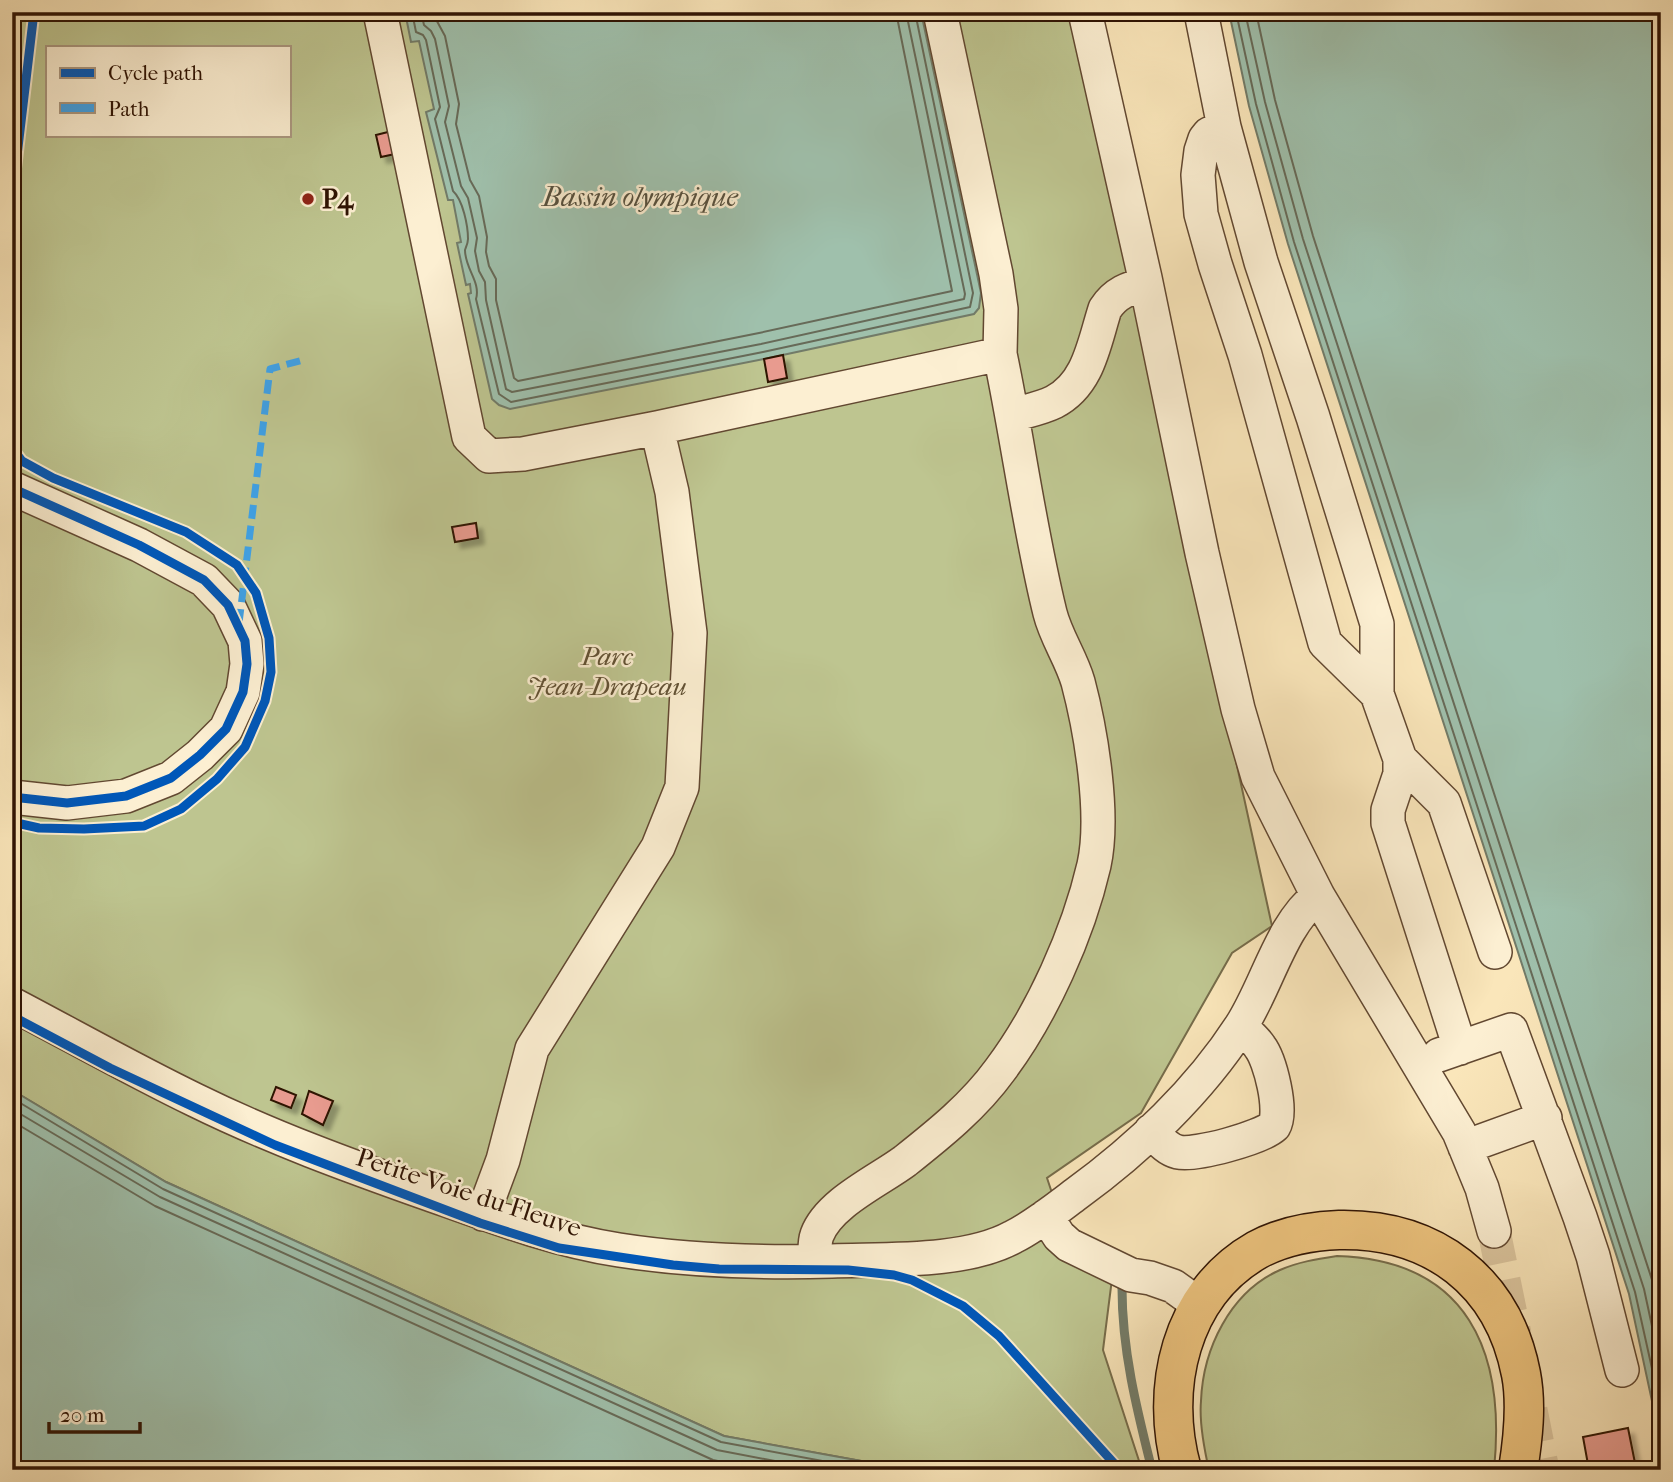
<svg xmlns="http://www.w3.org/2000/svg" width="1673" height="1482" font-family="'IM FELL French Canon',serif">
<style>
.green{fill:#bec590;stroke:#766c4a;stroke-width:2;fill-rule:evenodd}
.water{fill:#9fc0ac;stroke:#727b68;stroke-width:2}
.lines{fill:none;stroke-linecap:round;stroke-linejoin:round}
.shore{stroke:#676a58;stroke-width:2}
.stream{stroke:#727b68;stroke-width:9}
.building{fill:#e89b8f;stroke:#2f1303;stroke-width:2;filter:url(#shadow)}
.minor-tunnel{stroke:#dcc69f;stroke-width:33;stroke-dasharray:33 17;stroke-linecap:butt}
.minor-casing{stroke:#624831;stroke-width:36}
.major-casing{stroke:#2f1303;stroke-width:41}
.minor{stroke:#fcefd2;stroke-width:33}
.major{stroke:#edc37d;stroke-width:38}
.quiet{stroke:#3ea2e9;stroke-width:7;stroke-dasharray:14 7;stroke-linecap:butt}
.cycleway-casing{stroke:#fcefd2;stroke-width:13}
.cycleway{stroke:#0057b8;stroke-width:9}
.poi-dot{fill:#8f2418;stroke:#fcefd2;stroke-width:2.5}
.labels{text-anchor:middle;stroke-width:5;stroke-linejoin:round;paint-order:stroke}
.poi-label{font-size:26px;font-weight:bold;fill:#2f1303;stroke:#fcefd2;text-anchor:start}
.park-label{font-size:26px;font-style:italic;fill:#615134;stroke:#fcefd2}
.street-label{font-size:26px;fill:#2f1303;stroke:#fcefd2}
.water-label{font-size:28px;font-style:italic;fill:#56503e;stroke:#fcefd2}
</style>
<defs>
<filter id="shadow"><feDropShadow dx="6" dy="6" stdDeviation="2" flood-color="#0004"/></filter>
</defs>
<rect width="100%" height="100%" fill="#fae6ba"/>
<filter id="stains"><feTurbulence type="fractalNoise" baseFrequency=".00286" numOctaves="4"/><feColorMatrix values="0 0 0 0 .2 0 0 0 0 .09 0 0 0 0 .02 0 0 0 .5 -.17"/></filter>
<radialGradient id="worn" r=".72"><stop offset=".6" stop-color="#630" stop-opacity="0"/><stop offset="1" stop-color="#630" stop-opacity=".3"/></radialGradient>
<path class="green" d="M12,12H1068L1109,180L1272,926L1232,953L1141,1113L1047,1178L1075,1262L1115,1255L1103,1350L1142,1470H911L724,1436L166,1182L12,1090ZM47,47H289V135H47Z
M1337,1256C1468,1260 1506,1352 1494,1470H1209C1204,1448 1199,1423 1201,1401C1203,1349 1230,1292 1280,1270C1298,1262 1317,1259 1337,1256Z"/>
<path class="water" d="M405,12H921L981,293L979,308L974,314L764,359L510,409L499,405L492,399L468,294L471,293L470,284L466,285L457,243L461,242L453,200H448L426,112L434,109L419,41L411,42Z
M1229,12H1661V1443L1629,1294L1288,244L1249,106Z
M12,1090L166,1182L724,1436L911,1470H12Z"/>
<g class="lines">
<path class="shore" d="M412,12L416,32L423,35L426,40L440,107L435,119L453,191C463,200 468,226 468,239C468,243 466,247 465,250C465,269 481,282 476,299L499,394L511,402L763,352L970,307L973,293L915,12
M421,12L424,25L431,31L435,39L449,106L445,122L461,186L468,198L477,238L475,251L479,271L485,282L486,300L506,389L512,392L761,344L964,299L965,294L906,12
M432,12L445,36L459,104L456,124L470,180L479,196L487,237L486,252L489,266L496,279V300L514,378L518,381L759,333L952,291L896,12
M1236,12L1256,104L1294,242L1635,1292L1661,1409
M1245,12L1265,102L1303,239L1644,1289L1661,1368
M1256,12L1275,100L1313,236L1654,1286L1661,1318
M12,1098L163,1189L721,1442L871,1470
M12,1109L160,1197L717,1450L822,1470
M12,1121L155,1206L713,1460L762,1470"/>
<path class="stream" d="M1122,1288C1122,1351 1137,1410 1152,1470"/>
</g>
<path class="building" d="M392,131L395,154L381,157L376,135Z
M783,355L787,378L768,382L764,359Z
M476,523L478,538L455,542L452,527Z
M276,1087L296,1095L291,1108L271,1100Z
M309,1091L333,1101L323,1125L302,1114Z
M1628,1428L1636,1468L1589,1470L1583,1437Z"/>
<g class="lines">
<path class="minor-tunnel" d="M1494,1231L1515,1334
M1531,1410L1543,1470"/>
<g class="minor-casing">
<path id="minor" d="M380,12L469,437L489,456L523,454L657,428L1000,354L1001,309L996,274L940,12
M1085,12L1145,278L1202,553L1238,709L1258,777L1318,896L1459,1132L1482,1188L1494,1231
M1201,12L1224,127L1261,262L1313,417L1377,624V694L1400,759V774L1388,810V823L1460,1048
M1224,127L1209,134L1205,139L1201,151L1198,175L1201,214L1215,264L1245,355L1325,643L1377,694
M1013,415C1027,411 1042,408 1054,402C1089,384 1094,343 1105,309C1115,293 1129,288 1146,284
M12,488L139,545L204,580L228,605L245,641L247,664L243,692L226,729L200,755L171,778L126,796L67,803L12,797
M1400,759L1444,803L1495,952
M12,1004C73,1036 133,1070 195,1100C270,1137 350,1166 429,1194C491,1216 554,1240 619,1250C690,1261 761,1263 832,1261C886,1259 966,1263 1013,1237C1035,1226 1056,1209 1076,1194C1138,1149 1199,1091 1241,1026C1267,986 1281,924 1318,896
M1439,1055L1511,1030L1580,1217L1593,1256L1622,1370
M1151,1131C1159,1139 1166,1149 1178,1152C1195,1156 1261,1138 1274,1126C1283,1111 1270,1060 1260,1047C1255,1039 1247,1033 1241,1027
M1465,1147L1545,1118
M483,1214L503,1160L532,1049L658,847L682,787L690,633L672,492L657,428
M1046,1216L1059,1236L1069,1245L1131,1275L1150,1278L1173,1286L1201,1306
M815,1261C815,1253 814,1243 817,1235C829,1203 878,1181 905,1161C939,1134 974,1106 1000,1070C1042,1014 1078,934 1094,865C1105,815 1091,731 1078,682C1071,658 1056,637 1050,613C1029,528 1018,440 1000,354"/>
</g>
<g class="major-casing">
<path id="major" d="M1182,1470C1159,1389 1180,1294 1257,1250C1283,1236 1310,1231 1339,1230C1433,1228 1503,1281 1521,1374C1527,1405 1523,1439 1518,1470"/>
</g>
<use href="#minor" class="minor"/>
<use href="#major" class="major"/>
<path class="quiet" d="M239,623L270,369L303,360"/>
<g class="cycleway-casing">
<path id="cycleway" d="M12,198L34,12
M12,448L22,461L53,478L186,532L237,565L256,593L269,638L271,672L265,701L245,747L217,779L181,809L144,826L84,829L39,828L12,822
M12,488L139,545L204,580L228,605L245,641L247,664L243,692L226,729L200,755L171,778L126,796L67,803L12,797
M12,1016L110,1068L275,1145L480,1223L559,1248L673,1265L719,1269L848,1270L894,1275L912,1280L963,1306L999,1336L1120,1470"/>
</g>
<use href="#cycleway" class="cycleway"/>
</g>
<circle class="poi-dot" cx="308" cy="199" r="7"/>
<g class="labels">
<g class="poi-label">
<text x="322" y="208">P4</text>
</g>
<g class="park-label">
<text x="607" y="665">Parc<tspan x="607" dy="30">Jean-Drapeau</tspan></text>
</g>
<g class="street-label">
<text transform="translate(469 1192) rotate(18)" y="9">Petite Voie du Fleuve</text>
</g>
<g class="water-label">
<text x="640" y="206">Bassin olympique</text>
</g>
</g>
<rect width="1673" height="1482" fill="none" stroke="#fae6ba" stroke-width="42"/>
<rect x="14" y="14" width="1645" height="1454" fill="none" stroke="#2f1303" stroke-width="3.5"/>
<rect x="21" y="21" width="1631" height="1440" fill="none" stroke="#2f1303" stroke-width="2"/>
<rect x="46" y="46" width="245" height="91" fill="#fcefd2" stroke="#aa977f" stroke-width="2"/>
<rect x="60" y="68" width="35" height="10" fill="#0057b8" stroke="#aa977f" stroke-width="2"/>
<text x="108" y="80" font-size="21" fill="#2f1303">Cycle path</text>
<rect x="60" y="103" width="35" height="10" fill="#3ea2e9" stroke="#aa977f" stroke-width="2"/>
<text x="108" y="116" font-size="21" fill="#2f1303">Path</text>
<path d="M49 1422v10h91v-10" fill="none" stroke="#2f1303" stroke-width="3.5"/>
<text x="60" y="1422" font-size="21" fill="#2f1303" stroke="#fcefd2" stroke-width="5" paint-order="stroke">20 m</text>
<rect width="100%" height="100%" filter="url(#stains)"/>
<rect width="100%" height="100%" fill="url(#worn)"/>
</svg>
